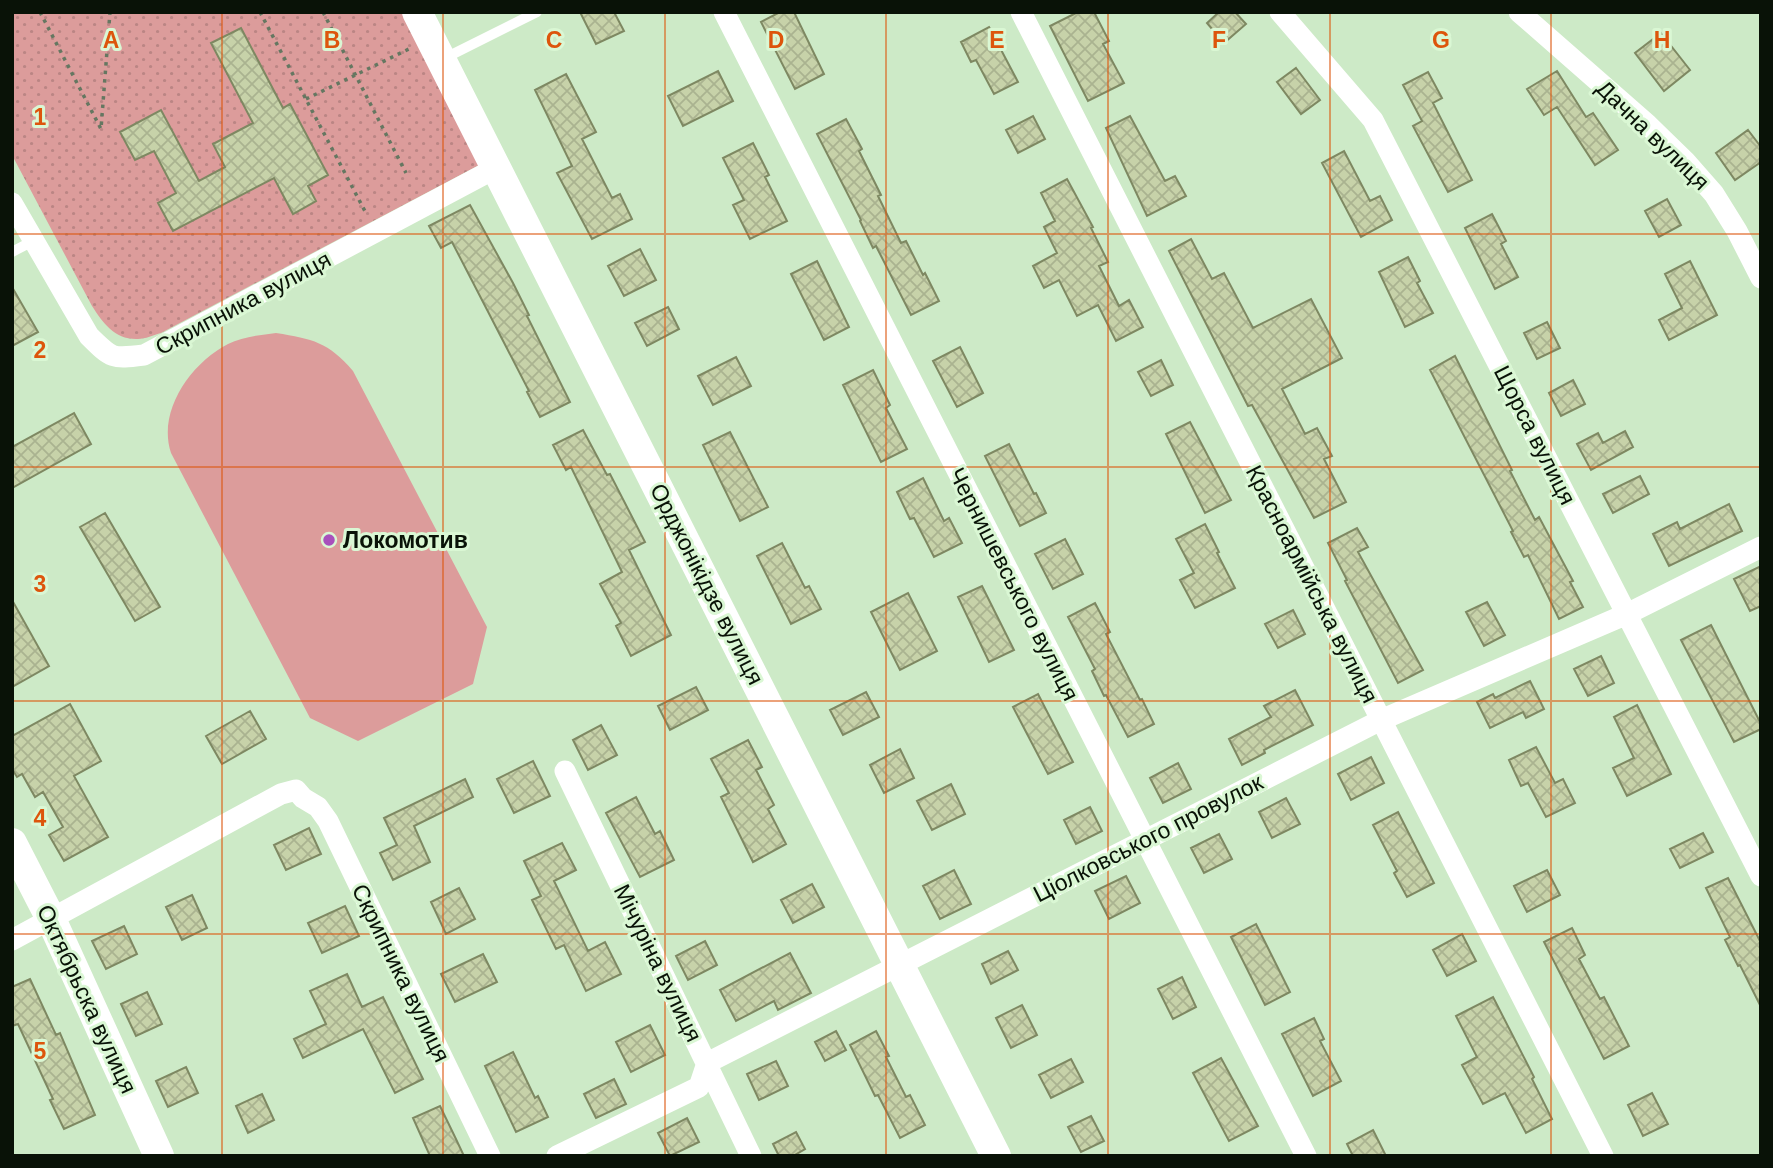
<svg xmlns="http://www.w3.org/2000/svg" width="1773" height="1168" font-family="Helvetica,sans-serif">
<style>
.garden{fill:url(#garden-dots)}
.pitch{fill:#dc9c9b}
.building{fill:url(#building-cross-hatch);stroke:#7e8862;stroke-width:2}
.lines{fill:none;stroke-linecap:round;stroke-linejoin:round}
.path{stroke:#657761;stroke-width:3.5;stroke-dasharray:3.5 5;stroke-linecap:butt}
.service{stroke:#fff;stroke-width:10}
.minor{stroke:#fff;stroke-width:21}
.secondary{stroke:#fff;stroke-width:30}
.grid{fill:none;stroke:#dd550c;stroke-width:2;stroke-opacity:0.55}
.poi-dot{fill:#a850bc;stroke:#daf7d4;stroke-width:2.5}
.labels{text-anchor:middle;stroke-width:6;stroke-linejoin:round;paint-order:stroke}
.street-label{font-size:23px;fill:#091207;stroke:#daf7d4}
.poi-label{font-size:23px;font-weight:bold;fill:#091207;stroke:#daf7d4;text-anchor:start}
.grid-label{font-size:23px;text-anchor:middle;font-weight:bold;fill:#dd550c;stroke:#daf7d4;stroke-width:6;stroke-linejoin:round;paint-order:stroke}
</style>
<defs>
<pattern id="garden-dots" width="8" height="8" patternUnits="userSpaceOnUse" patternTransform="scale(1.75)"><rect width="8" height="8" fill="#dc9c9b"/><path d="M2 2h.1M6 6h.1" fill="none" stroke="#bb8584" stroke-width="1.8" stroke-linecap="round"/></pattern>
<pattern id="building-cross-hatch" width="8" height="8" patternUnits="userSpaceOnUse" patternTransform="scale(1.75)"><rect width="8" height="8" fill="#c7d2a9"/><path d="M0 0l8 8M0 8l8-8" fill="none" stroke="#aab390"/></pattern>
</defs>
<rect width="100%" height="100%" fill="#cdeac7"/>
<path class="garden" d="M12,12H405L483,163L161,333C154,335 145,339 138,339C115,340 103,323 92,306L12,155Z"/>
<path class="pitch" d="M276,333C313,339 328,342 353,371L487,627L473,684L358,741L310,718L171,453C157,411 191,363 228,344C242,337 260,335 276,333Z"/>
<path class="building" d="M580,12H614L624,31L596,44Z
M780,12H794L824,74L795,89L761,22Z
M1078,12H1094L1109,41L1103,44L1124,83L1088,101L1050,26Z
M1219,12H1235L1246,24L1224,43L1207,23Z
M989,27L1018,82L994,94L976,60L971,62L961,42Z
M241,28L283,108L290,104L328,175L308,186L316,201L293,214L274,178L173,231L158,203L176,193L154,151L135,160L120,132L161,110L199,181L225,167L213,144L253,123L211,43Z
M1661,33L1690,70L1664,91L1635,53Z
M1296,68L1320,100L1301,114L1277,82Z
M718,71L733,101L683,126L668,96Z
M1557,71L1586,117L1593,113L1618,150L1595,165L1557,107L1544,115L1527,89Z
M1428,72L1442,98L1433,103L1472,180L1448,192L1413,126L1422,121L1403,85Z
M566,74L596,132L582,139L612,198L620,194L632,219L592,239L557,173L572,166L535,90Z
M1033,116L1045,139L1018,153L1006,130Z
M1130,116L1165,181L1175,176L1186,196L1147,216L1106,128Z
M846,119L862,149L859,151L881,195L878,196L901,243L906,241L923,275L925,273L939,301L911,315L876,246L873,248L860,221L861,220L817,134Z
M1748,130L1761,147V162L1735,180L1716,153Z
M753,143L769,175L765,177L787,221L750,239L733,205L744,200L723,158Z
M1344,151L1370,201L1380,196L1392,220L1361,237L1322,163Z
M1067,179L1093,227L1091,228L1108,262L1099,266L1119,306L1129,300L1143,327L1116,341L1098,305L1077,316L1059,280L1044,288L1033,266L1057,253L1044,227L1055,221L1041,193Z
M1667,199L1681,225L1659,237L1645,211Z
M470,205L513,283L529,315L527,316L570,402L540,417L527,392L529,391L452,242L441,248L429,226Z
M1492,214L1506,241L1501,244L1518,277L1495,289L1465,228Z
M1191,239L1212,279L1224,273L1253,328L1311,299L1342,358L1282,389L1305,434L1317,428L1332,456L1324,459L1346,502L1314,518L1252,405L1248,406L1169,251Z
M640,249L656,280L624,296L608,266Z
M1408,257L1420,281L1417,283L1433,313L1405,327L1379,272Z
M817,261L849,327L824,340L791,274Z
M1690,261L1717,315L1669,340L1659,320L1682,308L1665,274Z
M12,287L38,332L12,346Z
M668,307L679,329L647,346L635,323Z
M1547,322L1560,348L1537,359L1524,333Z
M960,347L983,393L957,407L933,361Z
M1455,356L1512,470L1510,471L1535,520L1539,517L1573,581L1570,582L1583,607L1559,619L1528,555L1524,557L1511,532L1513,531L1430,370Z
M736,357L751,386L713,405L698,376Z
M1161,360L1173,385L1151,396L1138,372Z
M873,370L890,405L886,408L907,449L881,462L843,385Z
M1573,380L1585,404L1561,416L1549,393Z
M74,413L91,444L12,488V447Z
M1190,422L1231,500L1205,513L1166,434Z
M583,430L607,475L610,474L645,542L629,550L671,635L631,656L616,626L621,623L600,584L622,572L571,467L566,470L553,445Z
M1625,431L1633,447L1591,470L1577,444L1598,433L1603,443Z
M730,432L768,507L740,521L703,445Z
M1009,444L1034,494L1036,493L1046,513L1020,526L985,456Z
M1640,476L1649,494L1613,513L1603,494Z
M923,478L944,521L949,518L962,543L934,557L914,518L910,519L897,492Z
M1729,504L1742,531L1669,566L1653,534L1677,522L1680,529Z
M105,513L160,607L135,621L80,527Z
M1205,524L1219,552L1217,553L1235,588L1195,608L1180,580L1194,573L1176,539Z
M1357,528L1368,547L1358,552L1423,670L1398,683L1345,581L1347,580L1328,543Z
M1065,539L1083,574L1053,589L1035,554Z
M782,543L805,588L809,586L821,609L791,624L757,556Z
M1761,566V606L1750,611L1734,579Z
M982,586L1014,650L989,662L958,597Z
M908,593L937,651L900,670L871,612Z
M12,600L49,666L12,687Z
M1487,602L1505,635L1484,646L1466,612Z
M1095,603L1110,632L1106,634L1140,700L1142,699L1154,724L1128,737L1106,695L1104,696L1092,671L1095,669L1068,617Z
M1293,610L1305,634L1278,648L1265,624Z
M1711,625L1761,724V729L1734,742L1681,640Z
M1601,656L1614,683L1588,696L1574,669Z
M1530,681L1544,709L1526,718L1523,712L1490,728L1477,702L1493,694L1495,698Z
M696,687L708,710L670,730L658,706Z
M1295,690L1313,725L1264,750L1265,753L1242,765L1229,739L1271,717L1264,706Z
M866,692L879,717L843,735L830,710Z
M1038,694L1073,762L1048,774L1013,707Z
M70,704L101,761L74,776L108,837L64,861L49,835L63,827L43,792L35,797L22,774L17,777L12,769V736Z
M1637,705L1671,774L1627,796L1613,768L1634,758L1614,717Z
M250,711L266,739L222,764L206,736Z
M601,725L617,755L588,770L573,740Z
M748,740L762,767L756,770L774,805L768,809L786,844L753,862L721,797L729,793L711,759Z
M1536,747L1555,783L1563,779L1575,803L1546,817L1528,783L1521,786L1509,760Z
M900,749L914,778L884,793L870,765Z
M1371,757L1384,783L1351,800L1338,774Z
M533,761L550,796L514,813L497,779Z
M1178,763L1191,789L1163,803L1150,778Z
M465,779L473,797L414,826L430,862L393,880L380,853L397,845L384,818Z
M951,784L965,814L932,830L917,801Z
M636,797L655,834L660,831L674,860L640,877L606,813Z
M1286,798L1300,824L1272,838L1259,812Z
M1090,807L1102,831L1076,844L1064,820Z
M1398,812L1434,883L1407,897L1394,873L1397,871L1373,825Z
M309,828L321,854L286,870L274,845Z
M1703,833L1713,852L1680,868L1670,849Z
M1219,834L1232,859L1204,873L1191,848Z
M562,843L576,870L554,881L588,951L605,942L621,974L586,991L564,945L556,949L532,900L541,896L524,861Z
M954,870L971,904L940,919L923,886Z
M1547,870L1560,895L1527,912L1514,886Z
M1126,876L1140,903L1109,919L1095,891Z
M1728,878L1761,943V1007L1740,965L1738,966L1725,940L1730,937L1706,888Z
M812,884L824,907L793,923L781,900Z
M459,888L475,919L446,934L431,902Z
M192,895L207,928L182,940L166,907Z
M345,906L359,936L322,953L308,923Z
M1256,924L1290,992L1265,1005L1231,937Z
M124,926L137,954L106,969L92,941Z
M1572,928L1585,955L1579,959L1600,999L1604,997L1629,1046L1604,1059L1544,942Z
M1462,934L1476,961L1447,976L1433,950Z
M705,941L717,965L688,980L676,956Z
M1008,951L1018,970L991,984L982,964Z
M790,953L811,993L778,1010L774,1001L736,1021L720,990Z
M483,954L497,982L455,1002L441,974Z
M347,974L362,1007L383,997L423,1079L395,1093L363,1029L303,1058L294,1039L326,1024L310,991Z
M1182,977L1196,1007L1173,1019L1158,989Z
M30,979L56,1035L60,1033L95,1115L64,1129L50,1100L53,1099L18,1024L12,1026V987Z
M147,992L162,1024L136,1036L121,1004Z
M1493,997L1534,1077L1532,1079L1552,1119L1526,1133L1505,1093L1483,1104L1462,1065L1477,1057L1456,1016Z
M1022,1005L1037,1035L1011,1048L996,1018Z
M1314,1018L1324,1039L1320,1041L1341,1081L1313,1096L1282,1034Z
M650,1025L665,1055L631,1072L616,1042Z
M836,1031L846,1050L825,1061L815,1042Z
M876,1031L889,1056L886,1057L906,1097L910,1095L925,1125L900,1138L878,1095L875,1096L850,1045Z
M513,1052L535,1098L538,1096L548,1117L516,1132L485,1066Z
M1221,1058L1258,1126L1229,1141L1193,1073Z
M1071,1059L1083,1082L1051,1098L1039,1075Z
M776,1061L788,1086L759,1100L747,1074Z
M186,1067L198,1093L168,1107L156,1081Z
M614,1079L626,1104L596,1118L584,1094Z
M1652,1093L1668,1124L1643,1136L1628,1105Z
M262,1094L274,1120L248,1133L236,1106Z
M440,1106L455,1137L464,1156H430L413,1118Z
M1091,1116L1104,1141L1081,1152L1068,1127Z
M687,1118L699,1142L670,1156L658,1133Z
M1373,1130L1386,1156H1353L1347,1144Z
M796,1132L805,1149L793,1156H779L773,1144Z"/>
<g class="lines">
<path class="path" d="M40,12L101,129L110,12
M260,12L367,215
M323,12L406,173
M306,99L411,48"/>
<path class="service" d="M443,59L537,12
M12,252L33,241"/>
<path class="minor" d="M724,12L1306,1156
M1021,12L1603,1156
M1280,12L1373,120L1761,876
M1519,12L1648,125L1685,161L1714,194L1737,231L1761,278
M12,203L89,336C112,359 112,359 144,355L496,168
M565,771L751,1156
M12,940L281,794L296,790L303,798L318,807L328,821L490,1156
M557,1156L699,1087L707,1063L1381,720L1627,614L1761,547"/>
<path class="secondary" d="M417,12L996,1156
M12,843L51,919L159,1156"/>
</g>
<path class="grid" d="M222,12V1156M443,12V1156M665,12V1156M886,12V1156M1108,12V1156M1330,12V1156M1551,12V1156M12,234H1761M12,467H1761M12,701H1761M12,934H1761"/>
<circle class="poi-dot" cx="329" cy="540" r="7"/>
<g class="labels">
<g class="street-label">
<text transform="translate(1653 135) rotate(44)" y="8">Дачна вулиця</text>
<text transform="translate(243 303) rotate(-28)" y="8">Скрипника вулиця</text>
<text transform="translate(1535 435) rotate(63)" y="8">Щорса вулиця</text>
<text transform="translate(707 584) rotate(63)" y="8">Орджонікідзе вулиця</text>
<text transform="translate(1014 584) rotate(63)" y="8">Чернишевського вулиця</text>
<text transform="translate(1312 584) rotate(63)" y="8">Красноармійська вулиця</text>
<text transform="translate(1148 838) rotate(-27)" y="8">Ціолковського провулок</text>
<text transform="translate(658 963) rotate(64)" y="8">Мічуріна вулиця</text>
<text transform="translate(401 973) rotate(64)" y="8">Скрипника вулиця</text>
<text transform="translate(87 999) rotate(65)" y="8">Октябрьска вулиця</text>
</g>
<g class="poi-label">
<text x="343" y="548">Локомотив</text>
</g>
</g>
<g class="grid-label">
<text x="111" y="48">A</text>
<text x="332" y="48">B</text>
<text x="554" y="48">C</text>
<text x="776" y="48">D</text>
<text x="997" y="48">E</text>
<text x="1219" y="48">F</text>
<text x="1441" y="48">G</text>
<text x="1662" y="48">H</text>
<text x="40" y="125">1</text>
<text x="40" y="358">2</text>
<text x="40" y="592">3</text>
<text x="40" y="826">4</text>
<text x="40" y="1059">5</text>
</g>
<rect width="1773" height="1168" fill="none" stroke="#091207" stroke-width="28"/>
</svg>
